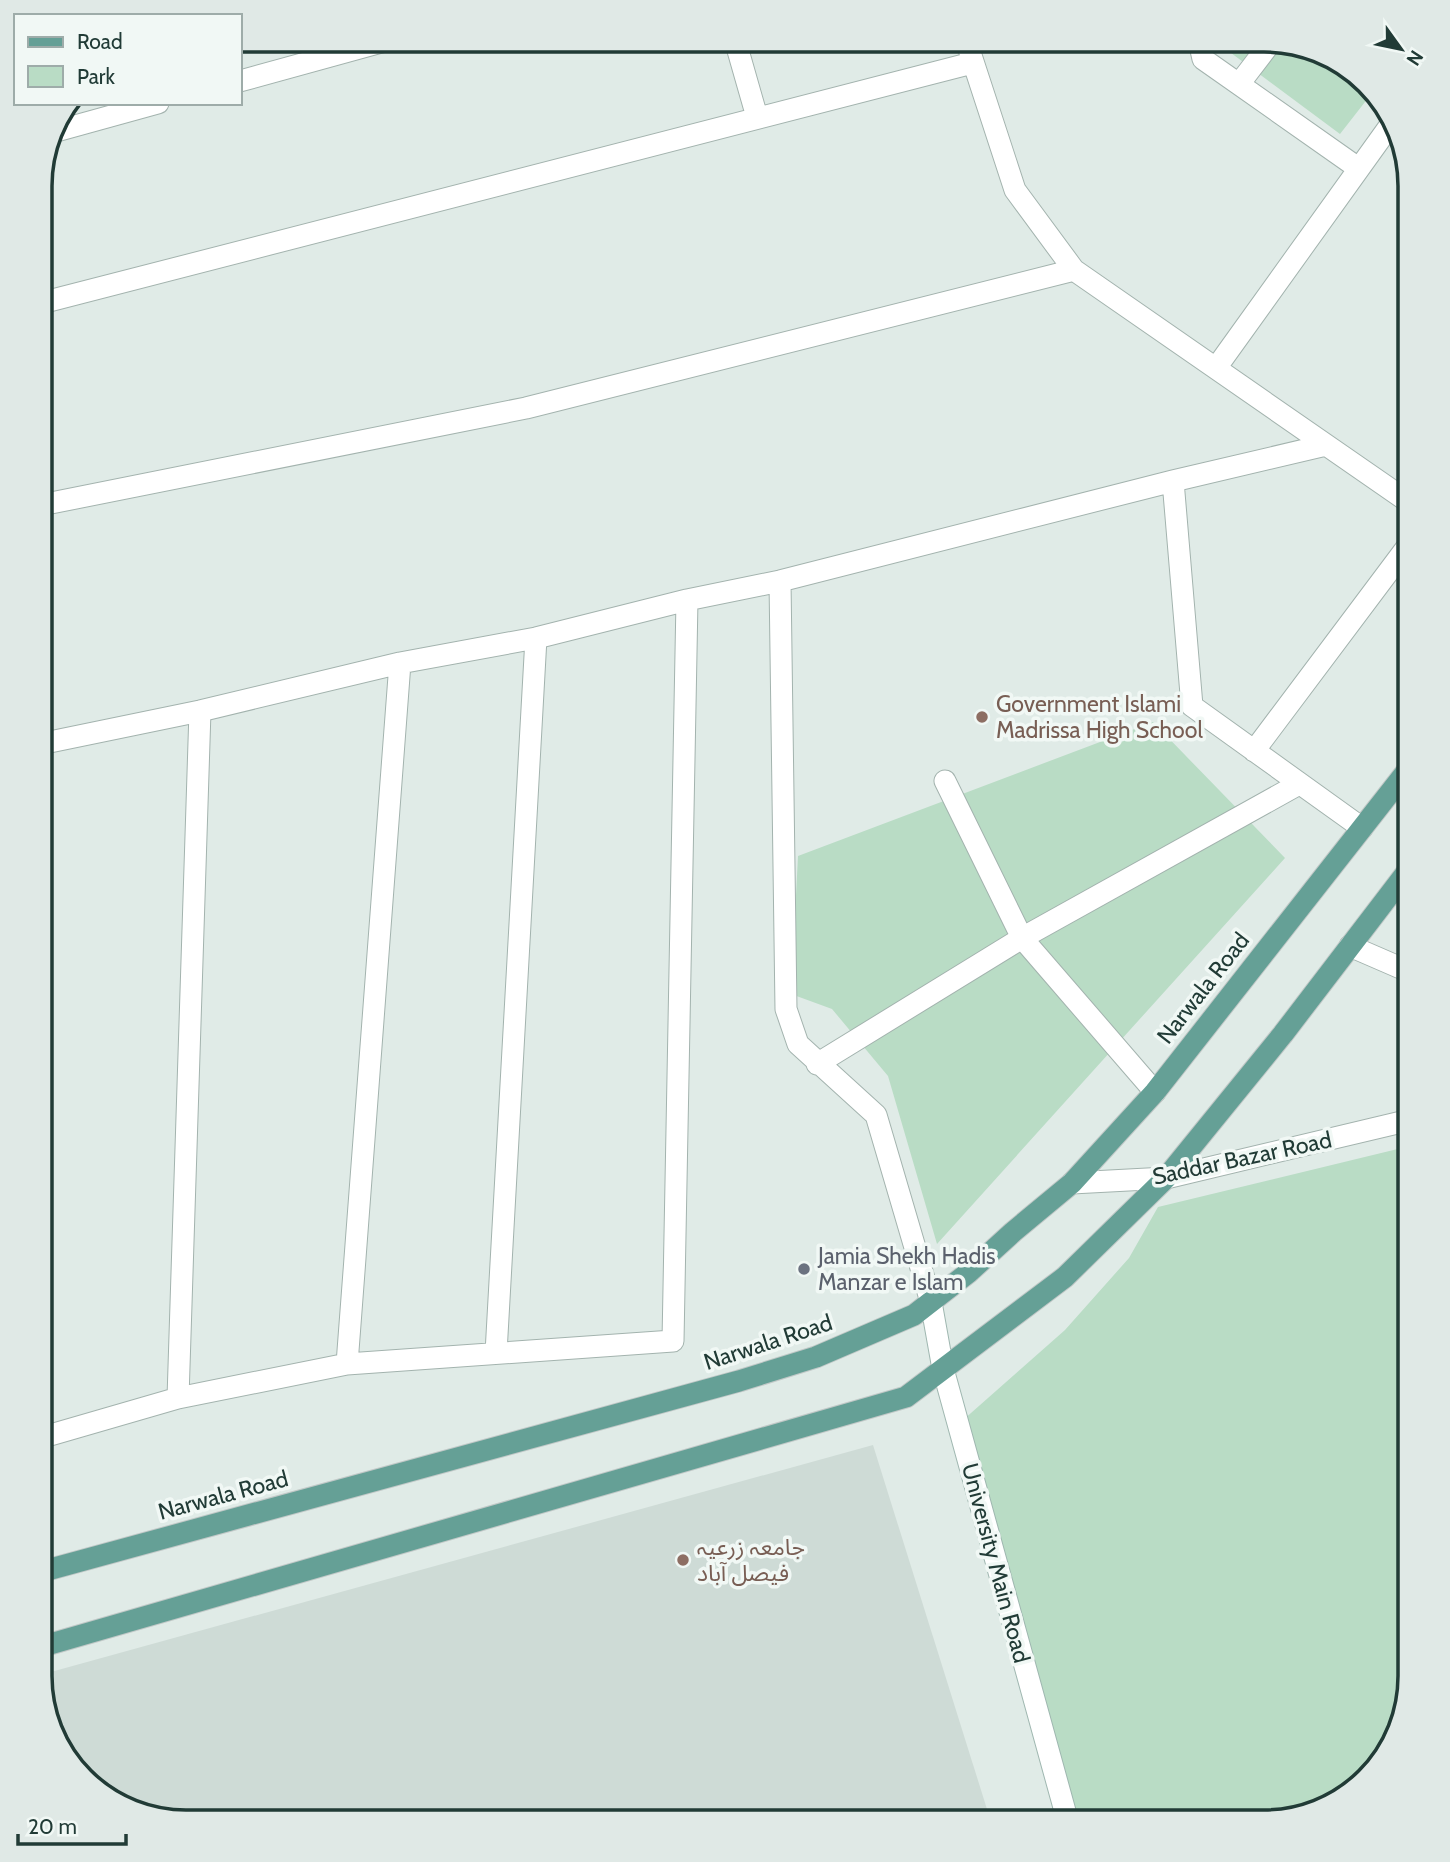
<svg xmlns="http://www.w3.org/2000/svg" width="1450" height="1862" font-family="Cabin,'Noto Sans Arabic',sans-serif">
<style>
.built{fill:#cedbd6}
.green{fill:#b9dcc5}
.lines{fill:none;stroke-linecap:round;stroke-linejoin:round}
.street-casing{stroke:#a3b3ae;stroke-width:23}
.secondary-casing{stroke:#9fb7b0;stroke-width:23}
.primary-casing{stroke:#c1c8c7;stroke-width:23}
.street{stroke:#fff;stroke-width:21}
.secondary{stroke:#fff;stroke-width:21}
.primary{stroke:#65a096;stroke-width:21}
.education-dot{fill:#8d6e63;stroke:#f1f8f5;stroke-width:2.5}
.worship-dot{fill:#6b7280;stroke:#f1f8f5;stroke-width:2.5}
.labels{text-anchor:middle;stroke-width:7;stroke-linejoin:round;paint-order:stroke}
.education-label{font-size:23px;fill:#785e54;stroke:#f1f8f5;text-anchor:start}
.street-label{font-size:23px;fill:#213b36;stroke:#f1f8f5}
.worship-label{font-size:23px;fill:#5b616d;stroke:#f1f8f5;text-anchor:start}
.rim{fill:none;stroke:#213b36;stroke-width:3.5}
</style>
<rect width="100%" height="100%" fill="#e0ebe7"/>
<path class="built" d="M873,1445L991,1822H187L114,1802L65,1756L40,1675Z"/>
<path class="green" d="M1218,41H1272L1337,60L1372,93L1340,134L1219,44Z
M1153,722L1285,858L937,1244L888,1076L832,1009L791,994L798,856Z
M1410,1146V1675L1390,1748L1344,1797L1263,1822H1075L954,1428L1065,1330L1129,1258L1158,1207Z"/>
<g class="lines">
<g class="street-casing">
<path id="street" d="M735,40L757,117
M966,40L1015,190L1074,270L1410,503
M1199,41L1203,59L1358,168
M240,81L389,40
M1239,84L1272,41
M53,132L158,103
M41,303L972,63
M1216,368L1391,124
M1173,481L1192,706L1362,828
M41,505L526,408L1074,270
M780,581L786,1009L798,1044L876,1115L931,1302
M40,744L200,711L400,663L536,638L687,600L780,581L1173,481L1326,445
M1254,751L1410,543
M945,781L1022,938L1155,1092
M1350,946L1410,972
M817,1064L1022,938L1299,784
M1072,1183L1166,1178L1410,1120
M496,1353L536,638
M347,1364L400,663
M178,1398L200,711
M40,1438L178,1398L347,1364L673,1341L687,600"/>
</g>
<g class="secondary-casing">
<path id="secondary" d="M931,1302L943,1369L1068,1822"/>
</g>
<g class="primary-casing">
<path id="primary" d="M40,1572L739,1381L816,1357L914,1315L968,1273L1013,1232L1072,1183L1155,1092L1410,767
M40,1647L906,1397L1065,1277L1166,1178L1283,1034L1410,868"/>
</g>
<use href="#street" class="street"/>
<use href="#secondary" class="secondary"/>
<use href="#primary" class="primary"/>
</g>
<g class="education-dot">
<circle cx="982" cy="717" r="7"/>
<circle cx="683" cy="1560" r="7"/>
</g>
<circle class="worship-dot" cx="804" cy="1269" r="7"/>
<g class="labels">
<g class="education-label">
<text x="996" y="712">Government Islami<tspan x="996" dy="26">Madrissa High School</tspan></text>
<text x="697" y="1555">جامعہ زرعیہ<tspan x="697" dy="26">فیصل آباد</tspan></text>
</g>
<g class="street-label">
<text transform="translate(1203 988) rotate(-52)" y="8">Narwala Road</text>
<text transform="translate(1242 1158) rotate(-12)" y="8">Saddar Bazar Road</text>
<text transform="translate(768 1342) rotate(-18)" y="8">Narwala Road</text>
<text transform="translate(223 1495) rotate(-15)" y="8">Narwala Road</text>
<text transform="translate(996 1563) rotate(75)" y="8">University Main Road</text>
</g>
<g class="worship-label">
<text x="818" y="1264">Jamia Shekh Hadis<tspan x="818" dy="26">Manzar e Islam</tspan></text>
</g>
</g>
<path d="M0 0H1450V1862H0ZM186 52H1264A134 134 0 0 1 1398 186V1676A134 134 0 0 1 1264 1810H186A134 134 0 0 1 52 1676V186A134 134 0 0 1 186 52Z" fill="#e0e9e6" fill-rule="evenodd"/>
<path class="rim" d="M186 52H1264A134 134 0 0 1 1398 186V1676A134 134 0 0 1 1264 1810H186A134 134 0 0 1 52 1676V186A134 134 0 0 1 186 52Z"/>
<rect x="14" y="14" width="228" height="91" fill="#f1f8f5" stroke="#9eaca9" stroke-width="2"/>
<rect x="28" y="37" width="35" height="10" fill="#65a096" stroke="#9eaca9" stroke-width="2"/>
<text x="77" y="49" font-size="21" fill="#213b36">Road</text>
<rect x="28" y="66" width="35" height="21" fill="#b9dcc5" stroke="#9eaca9" stroke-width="2"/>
<text x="77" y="84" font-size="21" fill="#213b36">Park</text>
<g transform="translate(1401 49) rotate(123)" stroke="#f1f8f5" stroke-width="5" paint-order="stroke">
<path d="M0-5L12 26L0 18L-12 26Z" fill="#213b36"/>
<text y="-10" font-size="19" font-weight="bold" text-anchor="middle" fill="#213b36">N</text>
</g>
<path d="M18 1834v10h108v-10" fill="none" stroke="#213b36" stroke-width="3.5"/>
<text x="28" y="1834" font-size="21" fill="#213b36" stroke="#f1f8f5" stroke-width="5" paint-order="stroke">20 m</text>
</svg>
